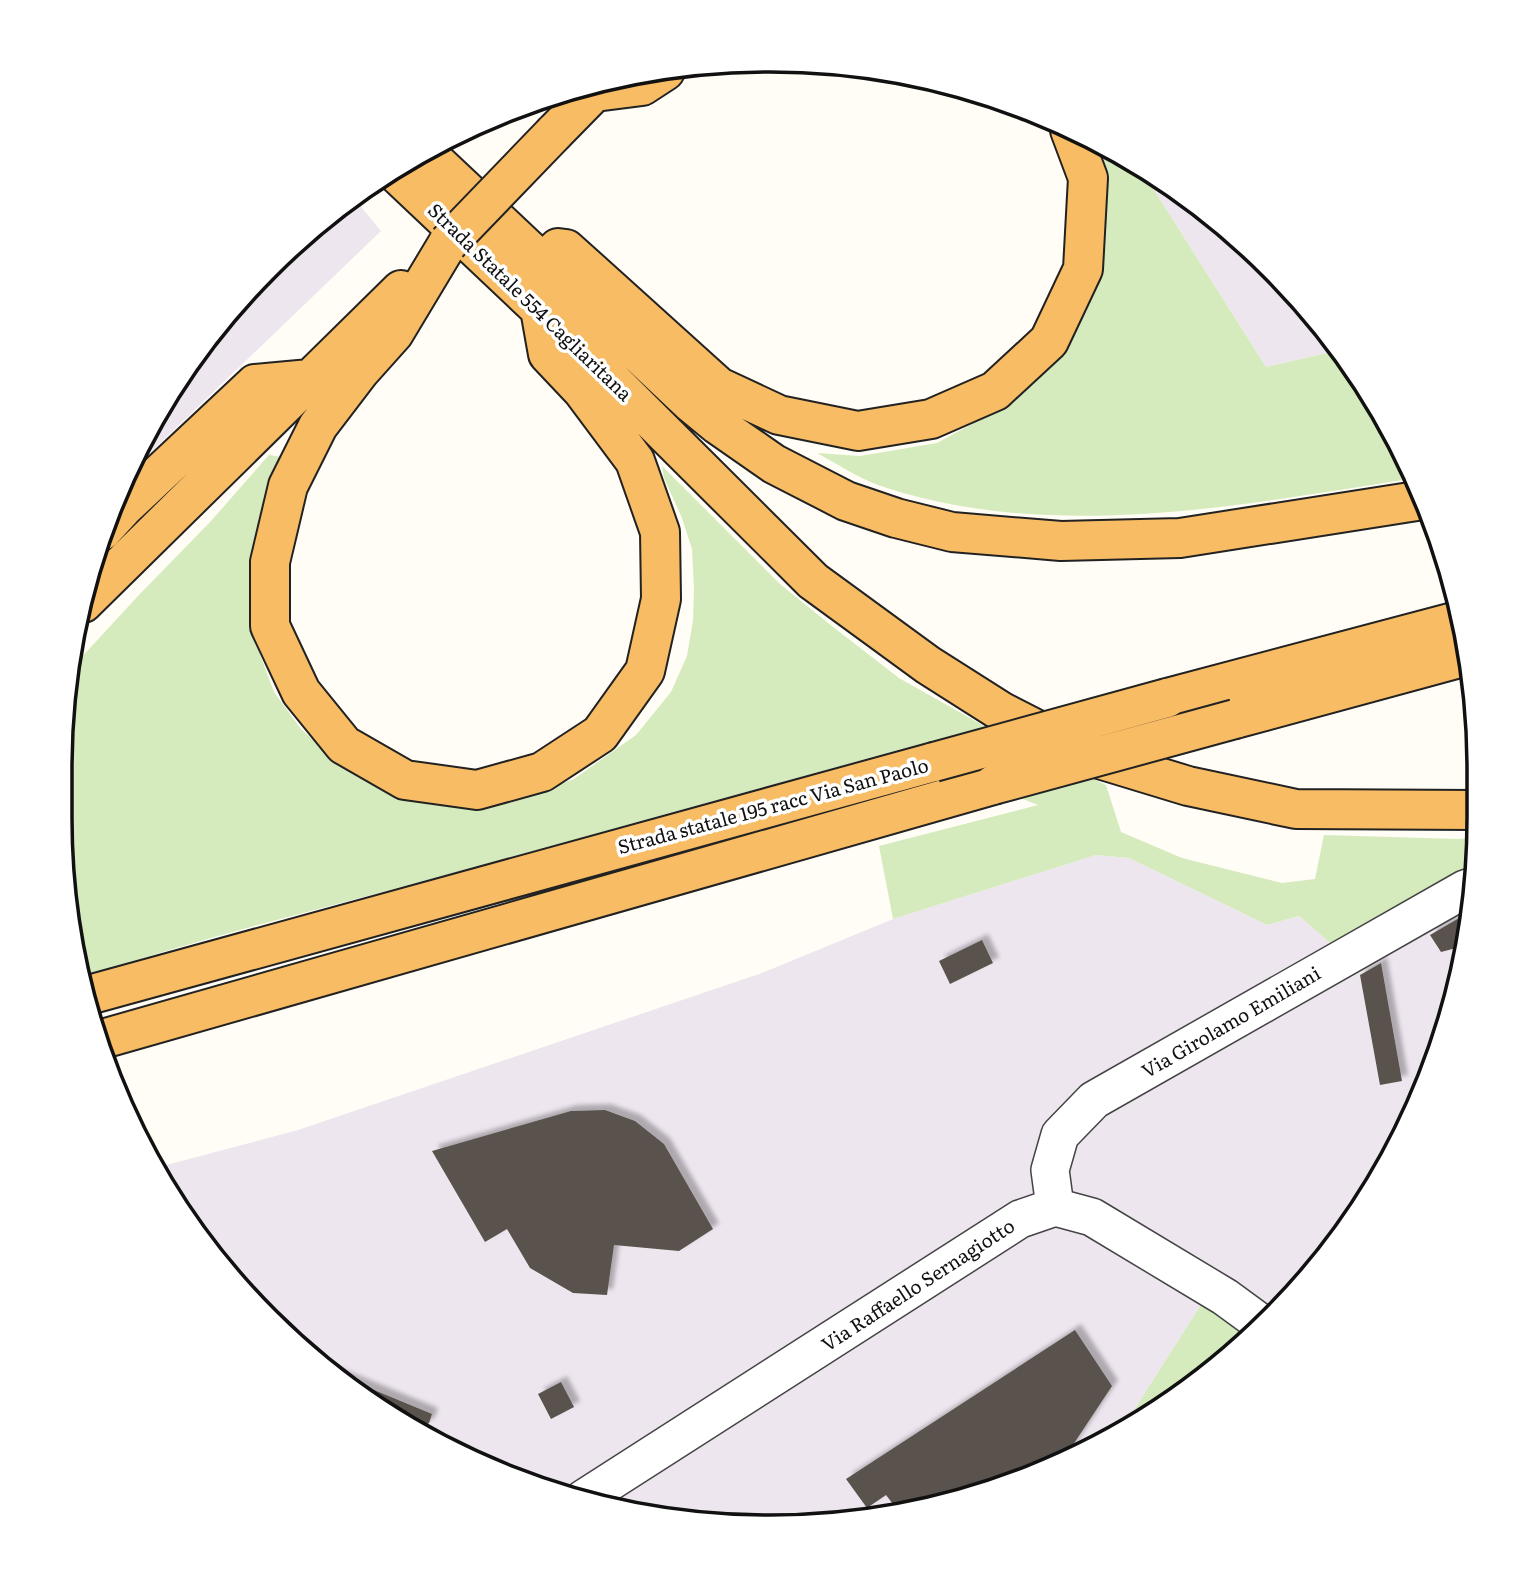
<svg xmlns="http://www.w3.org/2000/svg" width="1539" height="1587" font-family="Literata,serif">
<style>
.industrial{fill:#eee6ef}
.green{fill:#d5ebbd}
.building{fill:#5a524d;filter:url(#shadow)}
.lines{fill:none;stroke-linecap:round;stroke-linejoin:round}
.minor-casing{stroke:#444;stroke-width:40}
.trunk-casing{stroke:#222;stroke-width:42}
.minor{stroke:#fff;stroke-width:37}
.trunk{stroke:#f7bc64;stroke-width:38}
.trunk-bridge-casing{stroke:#222;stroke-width:42;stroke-linecap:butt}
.trunk-bridge{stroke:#f7bc64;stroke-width:38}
.labels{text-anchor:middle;stroke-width:7;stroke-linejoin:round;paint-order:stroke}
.street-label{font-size:19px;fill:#111;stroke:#fff}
.rim{fill:none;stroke:#111;stroke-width:3.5}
</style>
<defs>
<filter id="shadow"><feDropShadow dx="6" dy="-6" stdDeviation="2" flood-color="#0004"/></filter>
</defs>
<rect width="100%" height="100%" fill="#fffdf5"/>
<path class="industrial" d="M1137,163L1237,235L1333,337L1340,350L1266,367Z
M353,197L381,231L128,474L154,415L235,302L337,206Z
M1096,855L1129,858L1267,925L1299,916L1336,948L1455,881L1465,946L1442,1045L1385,1172L1304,1285L1248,1338L1202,1303L1120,1432L1084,1454L954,1503L816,1526L676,1521L541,1490L414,1432L301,1351L179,1212L155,1168L298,1130L762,973L893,919Z"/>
<path class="green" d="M1092,140L1124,154L1137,163L1266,367L1340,350L1406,455L1415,478C1240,505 1051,544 878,485C857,477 837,464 817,453L860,456L937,443L1011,403L1056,349Z
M269,455L282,457L267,489L254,539L249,586L256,644L274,692L301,729L342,766L473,807L510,803L574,779L636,735L671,692L687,656L693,621L694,590L692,549L682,518L664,478L662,466L780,584L828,623L899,678L984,726L1106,785L1121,832L1182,858L1282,883L1315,879L1324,835L1459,839L1475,837L1474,872L1336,948L1299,916L1267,925L1129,858L1096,855L893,919L879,846L1038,805L909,753L874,757C718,799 562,844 405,886C296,915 187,942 80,978L73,956L60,818L66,674L138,596L211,521Z
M1202,1303L1248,1338L1202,1381L1120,1432Z"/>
<path class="building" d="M1466,914L1469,931L1462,959L1460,947L1441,952L1430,935Z
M982,940L993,963L950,984L939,961Z
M1381,963L1402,1081L1380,1085L1360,975Z
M605,1110L635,1121L664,1144L713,1229L679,1251L614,1245L607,1295L573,1293L530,1268L507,1229L485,1242L432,1151L571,1111Z
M1075,1330L1112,1386L1061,1463L954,1503L899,1512L886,1495L867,1508L846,1479Z
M333,1373L432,1414L429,1423L414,1432Z
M561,1382L574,1407L551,1419L538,1394Z"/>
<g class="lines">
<g class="minor-casing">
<path id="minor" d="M1055,1207L1050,1170L1060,1135L1094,1100L1465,889L1474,886
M583,1499L1020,1219L1055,1207L1092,1217L1225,1297L1262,1324"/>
</g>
<g class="trunk-casing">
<path id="trunk" d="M595,92L642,86L665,71
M554,133L606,80
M425,152L690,402L718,425L774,464L846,501L896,518L952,532L1061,541L1180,538L1423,500
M394,171L540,309L813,581L928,665L1002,712L1086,755L1188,786L1296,809L1476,810
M448,243L394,333L360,371L318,426L288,486L270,562V626L301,692L344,745L405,780L477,790L542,772L600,734L645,671L661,599L660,532L635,461L582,390L548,354L540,309
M558,248L566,249L719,387L779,415L858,431L931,419L995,391L1049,341L1083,269L1088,178L1070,130
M102,531L124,507L255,384L310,379
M83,603L401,290
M1167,698L1461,620
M1235,719L1467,656
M85,996L934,762
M99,1040L993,785"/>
</g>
<use href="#minor" class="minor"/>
<use href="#trunk" class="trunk"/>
<g class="trunk-bridge-casing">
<path id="trunk-bridge" d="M448,243L554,133
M934,762L1167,698
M993,785L1235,719"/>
</g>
<use href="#trunk-bridge" class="trunk-bridge"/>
</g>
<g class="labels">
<g class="street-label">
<text transform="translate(530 302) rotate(44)" y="7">Strada Statale 554 Cagliaritana</text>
<text transform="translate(773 806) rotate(-15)" y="7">Strada statale 195 racc Via San Paolo</text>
<text transform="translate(1231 1022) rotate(-30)" y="7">Via Girolamo Emiliani</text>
<text transform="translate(918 1285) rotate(-33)" y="7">Via Raffaello Sernagiotto</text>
</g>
</g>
<path d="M0 0H1539V1587H0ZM769 72H770A697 697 0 0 1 1467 769V818A697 697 0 0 1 770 1515H769A697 697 0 0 1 72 818V769A697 697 0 0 1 769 72Z" fill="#fff" fill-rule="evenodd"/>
<path class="rim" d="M769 72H770A697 697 0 0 1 1467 769V818A697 697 0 0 1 770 1515H769A697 697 0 0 1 72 818V769A697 697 0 0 1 769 72Z"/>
</svg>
